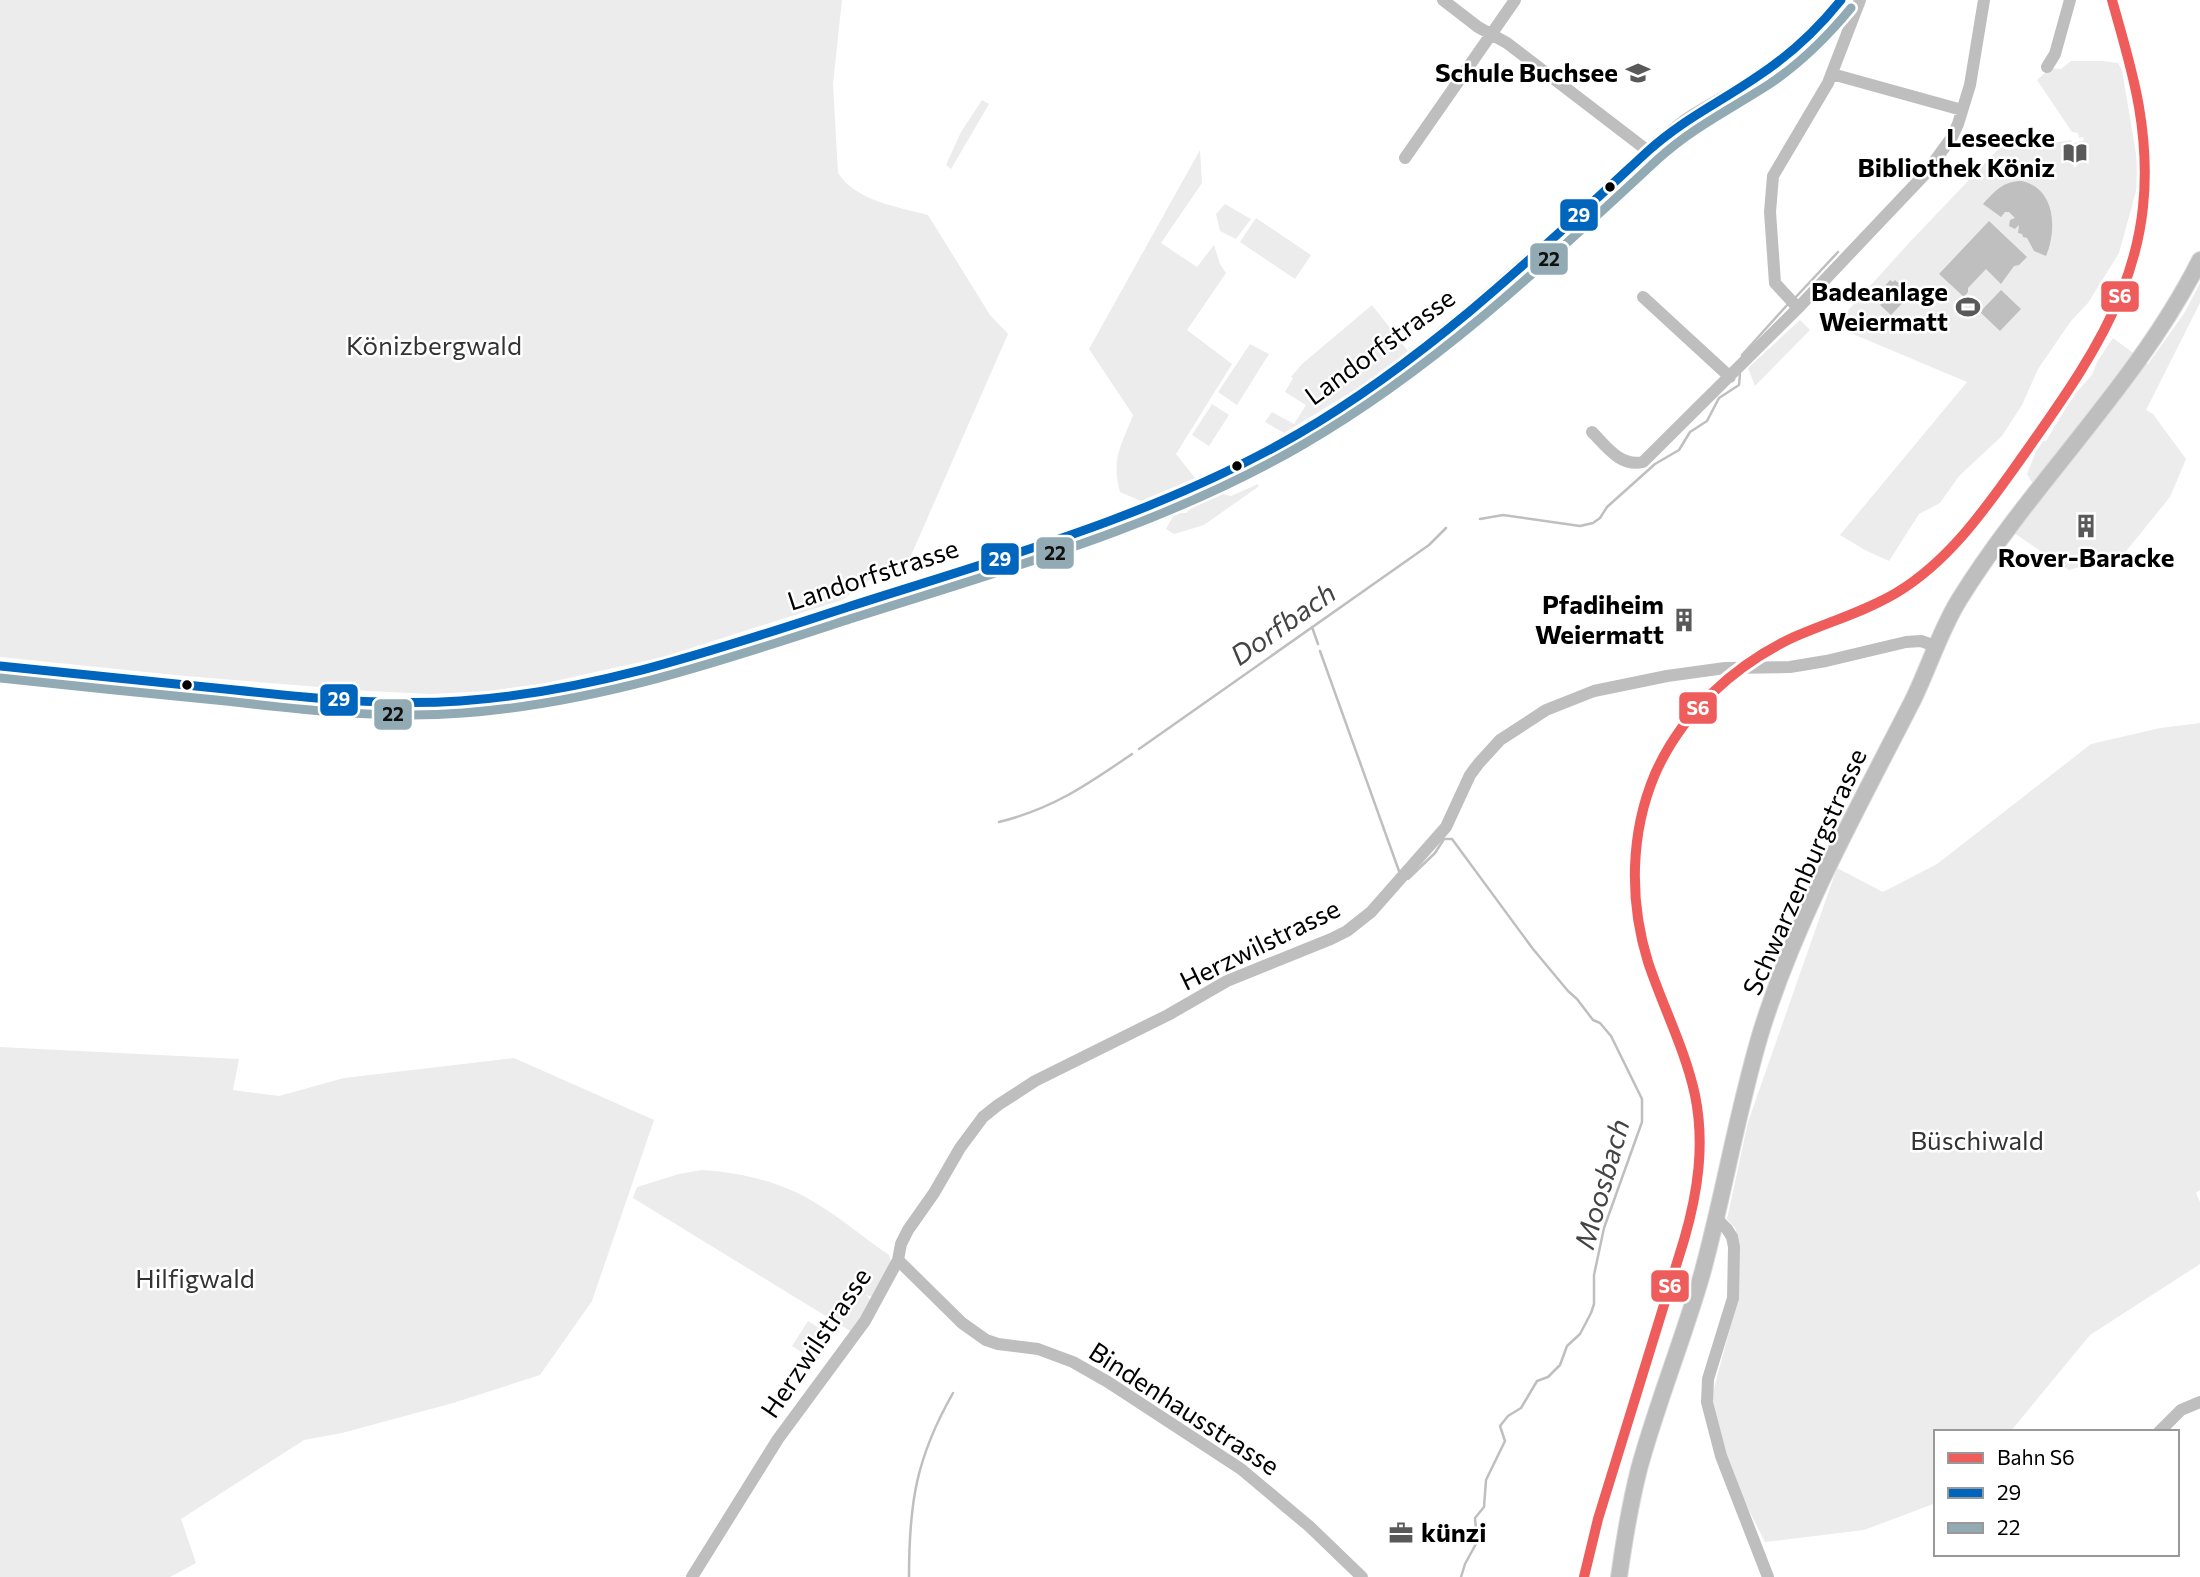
<svg xmlns="http://www.w3.org/2000/svg" width="2200" height="1577" font-family="Commissioner,sans-serif">
<style>
.green{fill:#ececec}
.water{fill:#bfbfbf}
.lines{fill:none;stroke-linecap:round;stroke-linejoin:round}
.stream{stroke:#bfbfbf;stroke-width:2.5}
.major-casing{stroke:#dbdbdb;stroke-width:18}
.minor{stroke:#bebebe;stroke-width:12}
.major{stroke:#bebebe;stroke-width:16}
.bus-1-casing{stroke:#fff;stroke-width:14}
.bus-2-casing{stroke:#fff;stroke-width:14}
.bus-1{stroke:#0065bd;stroke-width:9}
.bus-2{stroke:#91aab4;stroke-width:9}
.rail-1-casing{stroke:#fff;stroke-width:16}
.rail-1{stroke:#ee5c5b;stroke-width:10}
.bus-dot{fill:#000;stroke:#fff;stroke-width:2.5}
.labels{text-anchor:middle;stroke-width:5;stroke-linejoin:round;paint-order:stroke}
.poi-label{font-size:26px;font-weight:bold;fill:#000;stroke:#fff;text-anchor:end}
.park-label{font-size:26px;fill:#333;stroke:#fff}
.street-label{font-size:26px;fill:#000;stroke:#fff}
.water-label{font-size:28px;font-style:italic;fill:#444;stroke:#fff}
.line-badge{stroke:#fff;stroke-width:2.5}
.badge-label{font-size:19px;text-anchor:middle;font-weight:bold;fill:#fff}
.pale-badge-label{font-size:19px;text-anchor:middle;font-weight:bold;fill:#111}
</style>
<rect width="100%" height="100%" fill="#fff"/>
<path class="green" d="M0,0H842L833,84L838,173C856,201 898,207 928,215L990,315L1008,334L906,567L878,574L842,600L663,657L546,683L489,691L431,694L368,691L185,676L0,657Z
M2071,61H2102L2118,63L2122,70L2140,177L2119,253L2088,303L2071,321L2038,369L2022,405L2002,436L1959,476L1940,503L1919,514L1889,561L1865,550L1840,535L1967,382L1834,326L1908,244L2007,140L2010,139L2022,148L2071,140L2072,144L2084,140L2083,137L2079,138L2078,133L2072,132L2037,80L2050,68L2061,69Z
M982,100L989,104L951,169L946,165L961,132Z
M1200,150L1202,183L1161,243L1197,267L1214,245L1220,264L1226,273L1187,330L1232,364L1176,454L1195,478L1141,501L1120,492C1111,458 1121,447 1133,415L1089,349Z
M1225,204L1251,219L1236,239L1220,231L1216,214Z
M1256,218L1311,255L1295,279L1240,242Z
M2200,283V303L2146,410L2153,414L2186,459L2170,497L2123,555L2069,570L2002,525L2034,486L2027,474L2040,441H2046L2073,396L2092,375L2097,362L2113,338L2148,364L2185,312Z
M1372,305L1408,351L1363,385L1284,433L1265,422L1272,412L1294,424L1306,405L1285,392L1293,378L1291,377L1302,364Z
M1800,320L1810,330L1755,386L1748,368Z
M1250,344L1269,354L1237,405L1218,392Z
M1212,404L1229,415L1209,446L1192,435Z
M1258,484V487L1204,525L1174,534L1166,529L1175,513H1186L1209,490L1231,496Z
M2200,723V1190L2196,1193L2200,1202V1264L2090,1335L2010,1432H1936V1503L1864,1530L1765,1542L1731,1475L1712,1396L1733,1317L1738,1282L1736,1229L1727,1219L1748,1122L1837,868L1883,892L1937,864L2091,744L2160,728Z
M0,1047L239,1059L233,1090L279,1096L344,1078L514,1058L654,1120L592,1301L540,1375L453,1403L342,1433L304,1440L181,1519L196,1563L170,1577H0Z
M701,1170C740,1172 781,1182 814,1202C840,1217 864,1238 889,1255L891,1261L874,1297L866,1295L872,1302L852,1332L633,1198L637,1187L679,1174Z
M808,1321L833,1337L817,1362L792,1346Z"/>
<path class="water" d="M2022,181C2056,189 2057,230 2046,256L2034,251L2027,238L2023,237L2022,234L2018,233L2019,225L2015,229L2009,226L2010,220L2015,218L2009,212H2005L2001,217L1983,204C1995,191 2003,181 2022,181Z
M1989,221L2027,257L2019,265L2014,266L2001,284L1986,269L1968,288V292L1964,297L1939,274Z
M1890,280L1893,282L1895,280L1904,288L1902,291L1908,297L1891,315L1880,305L1886,299L1881,294L1886,289L1884,287Z
M2001,290L2021,309L2000,331L1980,312Z"/>
<g class="lines">
<path class="stream" d="M1794,299L1838,252
M1742,355L1789,303
M1480,519L1503,515L1580,526L1593,523L1600,518L1607,507L1655,464L1679,450L1690,432L1707,421L1719,398L1739,385L1740,374
M1312,627L1318,644
M1320,651L1399,871
M1139,749L1429,545L1446,528
M999,822C1052,809 1087,785 1132,754
M1408,879L1435,853L1444,839H1452L1533,949L1568,991L1577,999L1593,1020L1600,1023L1611,1036L1642,1099V1122L1604,1228L1594,1275V1304L1591,1313L1580,1334L1567,1346L1560,1365L1548,1377L1537,1381L1521,1408L1508,1416L1500,1426L1505,1441L1486,1480L1484,1507L1475,1518L1477,1542L1465,1564L1461,1577
M909,1577C909,1503 916,1458 953,1393"/>
<g class="major-casing">
<path id="major" d="M1619,1577C1624,1541 1630,1505 1639,1469C1657,1403 1683,1340 1702,1274C1724,1194 1737,1112 1761,1032C1797,916 1858,808 1913,700C1929,667 1940,631 1959,600C2032,482 2137,385 2200,260"/>
</g>
<path class="minor" d="M1443,0L1478,27L1507,43L1648,151
M2047,67L2055,54L2070,0
M1832,74L1962,110
M1405,158L1515,0
M1643,297L1730,377
M1798,308L1775,283L1770,212L1773,176L1828,83L1860,0
M1592,432C1607,447 1620,467 1643,462L1798,308L1926,173L1952,137L1958,124L1970,85L1984,0
M0,666C75,674 150,681 225,689C303,697 382,706 460,701C593,693 723,648 848,607C1000,558 1159,515 1298,434C1425,359 1532,256 1641,158C1656,144 1671,130 1688,118C1711,103 1736,91 1759,76C1791,55 1818,30 1841,0
M1716,1218L1727,1229L1732,1237L1734,1247L1733,1298L1708,1379L1707,1402L1721,1456L1768,1577
M898,1260L962,1323L986,1340L998,1344L1038,1349L1073,1362L1108,1382L1241,1469L1309,1526L1362,1577
M2159,1432L2181,1410L2200,1402
M692,1577L778,1439L865,1321L898,1260L901,1244L908,1230L934,1193L960,1148L983,1117L998,1105L1035,1081L1168,1015L1227,981L1331,939L1347,931L1371,912L1446,827L1470,775L1479,763L1500,740L1546,710L1594,691L1667,676L1725,668L1790,667L1826,661L1906,642L1921,641L1938,647"/>
<use href="#major" class="major"/>
<g class="bus-1-casing">
<path id="bus-1" d="M0,666C78,674 157,682 235,690C310,698 385,706 460,701C594,692 721,648 848,607C1001,558 1158,515 1298,434C1427,359 1539,252 1648,151C1685,118 1719,103 1758,76C1790,55 1817,30 1841,0"/>
</g>
<g class="bus-2-casing">
<path id="bus-2" d="M0,678C75,686 151,694 226,701C304,710 384,719 463,713C598,703 725,660 853,618C1006,569 1164,526 1304,444C1435,368 1547,262 1657,160C1692,128 1729,110 1768,85C1800,64 1827,37 1851,8"/>
</g>
<use href="#bus-1" class="bus-1"/>
<use href="#bus-2" class="bus-2"/>
<g class="rail-1-casing">
<path id="rail-1" d="M1584,1577L1598,1519L1684,1240C1698,1192 1705,1144 1695,1095C1685,1049 1663,1007 1648,962C1629,901 1630,833 1655,774C1682,713 1734,665 1794,637C1828,622 1864,612 1896,593C1951,560 1988,505 2025,453C2105,340 2164,254 2139,107C2133,71 2122,36 2112,0"/>
</g>
<use href="#rail-1" class="rail-1"/>
</g>
<defs>
<g id="school-bare" transform="scale(1.89)"><path d="M0-5L7-2L0 1L-7-2ZM-4 1L0 2.5L4 1V4Q0 6-4 4Z" fill="#595959" stroke="#fff" stroke-width="2.5" paint-order="stroke"/></g>
<g id="library-bare" transform="scale(1.89)"><path d="M-6-4Q-3-5.5-.7-3.5V5Q-3 3-6 4ZM6-4Q3-5.5 .7-3.5V5Q3 3 6 4Z" fill="#595959" stroke="#fff" stroke-width="2.5" paint-order="stroke"/></g>
<g id="stadium-bare" transform="scale(1.89)"><path d="M0-5a6.5 5 0 1 0 0 10a6.5 5 0 1 0 0-10ZM-3.5-1.8h7v3.6h-7Z" fill="#595959" stroke="#fff" stroke-width="2.5" paint-order="stroke"/></g>
<g id="building-bare" transform="scale(1.89)"><path d="M-4-6H4V6H1V3H-1V6H-4ZM-2.5-4.3h1.7v1.8h-1.7ZM.8-4.3h1.7v1.8H.8ZM-2.5-1h1.7V.8h-1.7ZM.8-1h1.7V.8H.8Z" fill="#595959" stroke="#fff" stroke-width="2.5" paint-order="stroke"/></g>
<g id="office-bare" transform="scale(1.89)"><path d="M-6-3h4V-5.5h4V-3h4V5H-6ZM-1-4.5V-3h2v-1.5ZM-6 0V1H6V0Z" fill="#595959" stroke="#fff" stroke-width="2.5" paint-order="stroke"/></g>
</defs>
<g fill-rule="evenodd">
<use href="#school-bare" x="1638" y="73"/>
<use href="#library-bare" x="2075" y="153"/>
<use href="#stadium-bare" x="1968" y="307"/>
<use href="#building-bare" x="2086" y="526"/>
<use href="#building-bare" x="1684" y="620"/>
<use href="#office-bare" x="1401" y="1533"/>
</g>
<g class="bus-dot">
<circle cx="1610" cy="187" r="6"/>
<circle cx="1237" cy="466" r="6"/>
<circle cx="187" cy="685" r="6"/>
</g>
<g class="labels">
<g class="poi-label">
<text x="1618" y="82">Schule Buchsee</text>
<text x="2055" y="147">Leseecke<tspan x="2055" dy="30">Bibliothek Köniz</tspan></text>
<text x="1948" y="301">Badeanlage<tspan x="1948" dy="30">Weiermatt</tspan></text>
<text x="2086" y="567" text-anchor="middle">Rover-Baracke</text>
<text x="1664" y="614">Pfadiheim<tspan x="1664" dy="30">Weiermatt</tspan></text>
<text x="1421" y="1542" text-anchor="start">künzi</text>
</g>
<g class="park-label">
<text x="434" y="355">Könizbergwald</text>
<text x="1977" y="1150">Büschiwald</text>
<text x="195" y="1288">Hilfigwald</text>
</g>
<g class="street-label">
<text transform="translate(1380 347) rotate(-36)" y="9">Landorfstrasse</text>
<text transform="translate(873 575) rotate(-18)" y="9">Landorfstrasse</text>
<text transform="translate(1805 872) rotate(-66)" y="9">Schwarzenburgstrasse</text>
<text transform="translate(1260 945) rotate(-26)" y="9">Herzwilstrasse</text>
<text transform="translate(816 1343) rotate(-56)" y="9">Herzwilstrasse</text>
<text transform="translate(1184 1409) rotate(33)" y="9">Bindenhausstrasse</text>
</g>
<g class="water-label">
<text transform="translate(1283 624) rotate(-35)" y="10">Dorfbach</text>
<text transform="translate(1602 1184) rotate(-74)" y="10">Moosbach</text>
</g>
</g>
<g class="line-badge">
<rect x="1559" y="198" width="40" height="34" rx="7" fill="#0065bd"/>
<rect x="1529" y="242" width="40" height="34" rx="7" fill="#91aab4"/>
<rect x="2100" y="280" width="40" height="33" rx="7" fill="#ee5c5b"/>
<rect x="1035" y="536" width="40" height="34" rx="7" fill="#91aab4"/>
<rect x="980" y="542" width="40" height="34" rx="7" fill="#0065bd"/>
<rect x="319" y="683" width="40" height="34" rx="7" fill="#0065bd"/>
<rect x="1678" y="691" width="40" height="34" rx="7" fill="#ee5c5b"/>
<rect x="373" y="698" width="40" height="33" rx="7" fill="#91aab4"/>
<rect x="1650" y="1269" width="40" height="34" rx="7" fill="#ee5c5b"/>
</g>
<g class="badge-label">
<text x="1579" y="222">29</text>
<text x="2120" y="303">S6</text>
<text x="1000" y="566">29</text>
<text x="339" y="706">29</text>
<text x="1698" y="715">S6</text>
<text x="1670" y="1293">S6</text>
</g>
<g class="pale-badge-label">
<text x="1549" y="266">22</text>
<text x="1055" y="560">22</text>
<text x="393" y="721">22</text>
</g>
<rect x="1934" y="1430" width="245" height="126" fill="#ffffff" stroke="#999999" stroke-width="2"/>
<rect x="1948" y="1453" width="35" height="10" fill="#ee5c5b" stroke="#999999" stroke-width="2"/>
<text x="1997" y="1465" font-size="21" fill="#000000">Bahn S6</text>
<rect x="1948" y="1488" width="35" height="10" fill="#0065bd" stroke="#999999" stroke-width="2"/>
<text x="1997" y="1500" font-size="21" fill="#000000">29</text>
<rect x="1948" y="1523" width="35" height="10" fill="#91aab4" stroke="#999999" stroke-width="2"/>
<text x="1997" y="1535" font-size="21" fill="#000000">22</text>
</svg>
